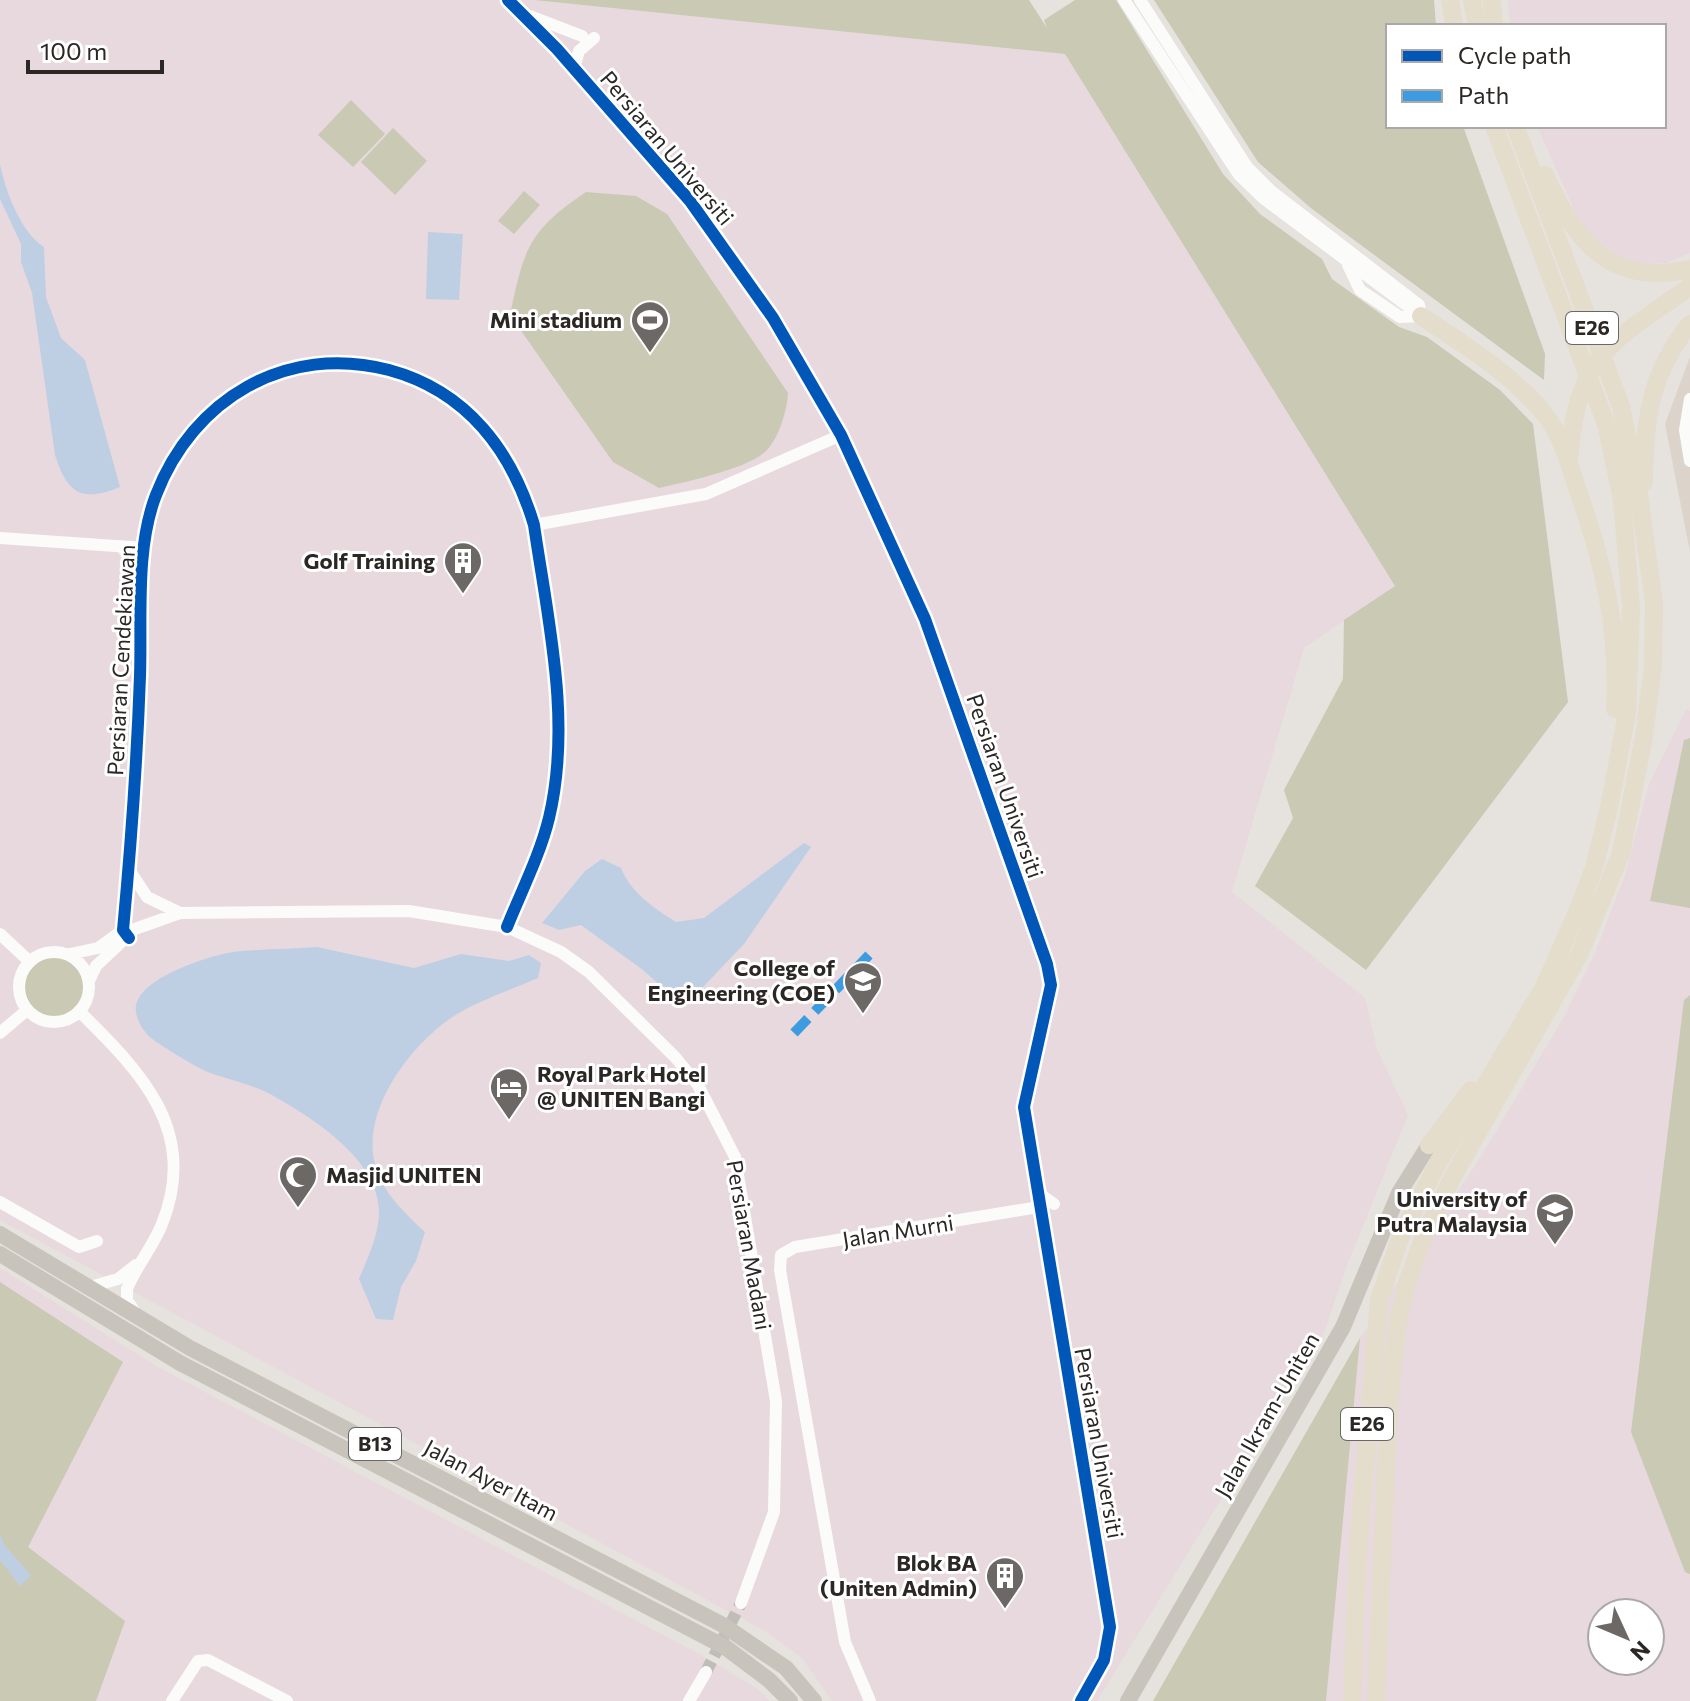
<svg xmlns="http://www.w3.org/2000/svg" width="1690" height="1701" font-family="Commissioner,sans-serif">
<style>
.built{fill:#dcd3ca}
.education{fill:#e8d9de;fill-rule:evenodd}
.green{fill:#cac9b4}
.water{fill:#becfe4}
.lines{fill:none;stroke-linecap:round;stroke-linejoin:round}
.minor-tunnel{stroke:#c0bdb9;stroke-width:12;stroke-dasharray:12 6;stroke-linecap:butt}
.minor{stroke:#fbfbfa;stroke-width:12}
.major{stroke:#c9c4bb;stroke-width:16}
.highway{stroke:#e4ddcc;stroke-width:18}
.quiet{stroke:#3d9ce0;stroke-width:10;stroke-dasharray:20 10;stroke-linecap:butt}
.cycleway-casing{stroke:#fff;stroke-width:17}
.cycleway{stroke:#0057b8;stroke-width:12}
.labels{text-anchor:middle;stroke-width:6;stroke-linejoin:round;paint-order:stroke}
.shield{fill:#fff;stroke:#6a6866;stroke-width:2}
.shield-label{font-size:20px;font-weight:bold;fill:#2a2724}
.street-label{font-size:22px;fill:#2a2724;stroke:#fff}
.poi-label{font-size:22px;font-weight:bold;fill:#2a2724;stroke:#fff;text-anchor:end}
</style>
<rect width="100%" height="100%" fill="#e6e2de"/>
<path class="built" d="M1690,357V552L1665,424Z"/>
<path class="education" d="M0,0H534L1065,54L1395,586L1304,648L1232,892L1365,998L1377,1049L1408,1115L1346,1268L1325,1330L1097,1701H832L802,1658L767,1632L0,1220Z
M1508,0H1690V253L1666,263L1629,264L1583,230L1537,126H1664V26H1510Z
M1686,709L1690,711V1701H1153L1360,1338L1482,1155L1564,1017L1595,953L1625,875L1649,784ZM1602,1613H1650V1661H1602Z
M0,1268L158,1367L701,1655L758,1689L770,1701H0Z"/>
<path class="green" d="M534,0H1029L1047,28L1044,20L1075,0H1116L1223,174L1260,214L1322,259L1332,279L1399,327L1427,337L1500,390L1533,424L1568,702L1366,970L1255,886L1293,818L1284,790L1343,679L1344,620L1395,586L1065,54Z
M1154,0H1434L1436,26H1388V126H1463L1545,354L1544,380L1312,209L1258,162Z
M351,100L385,134L353,167L318,135Z
M393,128L427,161L395,195L361,162Z
M524,191L540,205L514,234L498,221Z
M586,192L636,196L667,214L788,393C787,411 779,438 766,451C748,469 685,482 659,488L613,462L510,315C524,249 528,231 586,192Z
M1690,738V908L1650,901L1684,740Z
M25 987a30 30 0 1 1 60 0a30 30 0 1 1-60 0Z
M1690,995V1574L1685,1572L1631,1432L1684,1000Z
M0,1282L123,1362L28,1547L125,1621L96,1701H0Z
M1360,1338L1326,1701H1153Z"/>
<path class="water" d="M0,164C5,190 21,233 44,247L46,297L61,338L85,360L120,487C81,503 67,493 55,455L32,293L21,262V244L0,199Z
M428,232L463,234L459,300L426,299Z
M804,843L811,847L744,944L684,1007L643,970L581,925L559,930L542,923L585,871L602,859L621,868C631,893 654,908 676,922L704,918Z
M317,947L414,968L461,954L509,961L529,955L541,963L538,978C508,991 474,1002 448,1020C407,1050 359,1114 376,1168C383,1193 407,1215 425,1232L416,1261L401,1287L393,1320L376,1319L359,1279C368,1257 380,1233 379,1209C376,1157 311,1117 270,1094C253,1085 231,1080 213,1074C200,1070 167,1049 155,1041C145,1034 138,1024 136,1012C131,980 208,956 233,952C260,949 289,949 317,947Z
M0,1534L5,1546L31,1575L20,1586L0,1560Z"/>
<g class="lines">
<path class="minor-tunnel" d="M706,1672L741,1603"/>
<path class="minor" d="M508,0L557,49L690,201L773,318L841,435L925,619L1047,964L1051,985L1024,1107L1110,1627L1104,1660L1081,1701
M1124,0L1239,175L1263,198L1421,316
M1140,0L1247,167L1271,191L1419,305L1421,316
M530,16L582,36
M574,68L579,51L594,38
M1348,265L1360,290L1400,317L1421,316
M1690,399L1685,430L1690,461
M534,525L706,494L841,435
M0,538L145,548
M120,546L134,561L142,578
M130,871L147,897L180,913
M0,934L29,961
M129,938L123,930C131,845 137,761 140,676C142,619 135,549 156,495C193,399 286,343 389,370C467,391 512,451 534,525C548,621 572,722 549,818C540,855 521,892 507,927
M19 987a35 35 0 1 1 70 0a35 35 0 1 1-70 0Z
M70,954L98,948L123,930H132L180,913L409,911L507,927L561,952L589,972L675,1057L698,1085L735,1157L776,1401L774,1512L741,1603
M89,981L96,966L131,933
M79,1011C142,1073 199,1131 162,1224C153,1247 136,1266 127,1289V1300L135,1313
M0,1033L27,1010
M1036,1191L1054,1204
M0,1202L79,1247L97,1241
M90,1287L118,1279L136,1265
M172,1701L198,1661L208,1660L287,1701
M689,1701L706,1672
M870,1701L845,1642L780,1270L781,1255L795,1247L1039,1207"/>
<path class="major" d="M0,1234L190,1348L723,1625L786,1668L814,1701
M0,1254L180,1363L725,1647L769,1680L790,1701
M1128,1701L1343,1327L1399,1193L1429,1145"/>
<path class="highway" d="M1450,0L1454,26
M1472,0L1477,26
M1492,0L1494,26
M1545,175C1576,241 1609,287 1690,269
M1421,316C1466,346 1516,376 1549,420C1562,439 1570,466 1577,488C1604,565 1619,626 1615,709
M1569,461C1576,357 1610,342 1690,287
M1644,482C1645,418 1649,375 1690,324
M1429,1145L1471,1090
M1352,1701L1358,1549L1379,1300L1402,1233L1437,1165L1544,987L1578,910L1594,868L1609,808L1627,713L1631,608L1622,500L1606,424L1494,126
M1376,1701L1389,1403L1398,1322L1407,1283L1425,1233L1455,1173L1580,953L1621,853L1644,737L1653,665L1654,604L1639,495L1621,406L1515,126"/>
<path class="quiet" d="M794,1033L869,955"/>
<g class="cycleway-casing">
<path id="cycleway" d="M508,0L557,49L690,201L773,318L841,435L925,619L1047,964L1051,985L1024,1107L1110,1627L1104,1660L1081,1701
M129,938L123,930C131,845 137,761 140,676C142,619 135,549 156,495C193,399 286,343 389,370C467,391 512,451 534,525C548,621 572,722 549,818C540,855 521,892 507,927"/>
</g>
<use href="#cycleway" class="cycleway"/>
</g>
<defs>
<g id="stadium-pin" transform="scale(2)"><path d="M0 17L-7.5 6A9.5 9.5 0 1 1 7.5 6Z" fill="#6c6865" stroke="#fff"/><path d="M0-5a6.5 5 0 1 0 0 10a6.5 5 0 1 0 0-10ZM-3.5-1.8h7v3.6h-7Z" fill="#fff"/></g>
<g id="building-pin" transform="scale(2)"><path d="M0 17L-7.5 6A9.5 9.5 0 1 1 7.5 6Z" fill="#6c6865" stroke="#fff"/><path d="M-4-6H4V6H1V3H-1V6H-4ZM-2.5-4.3h1.7v1.8h-1.7ZM.8-4.3h1.7v1.8H.8ZM-2.5-1h1.7V.8h-1.7ZM.8-1h1.7V.8H.8Z" fill="#fff"/></g>
<g id="university-pin" transform="scale(2)"><path d="M0 17L-7.5 6A9.5 9.5 0 1 1 7.5 6Z" fill="#6c6865" stroke="#fff"/><path d="M0-5L7-2L0 1L-7-2ZM-4 1L0 2.5L4 1V4Q0 6-4 4Z" fill="#fff"/></g>
<g id="hotel-pin" transform="scale(2)"><path d="M0 17L-7.5 6A9.5 9.5 0 1 1 7.5 6Z" fill="#6c6865" stroke="#fff"/><path d="M-6-4.5h1.5V1H6V5H4.5V3h-9V5H-6ZM-4 0a1.8 1.8 0 1 1 3.6 0ZM.5 0V-2.5h3Q6-2.5 6 0Z" fill="#fff"/></g>
<g id="mosque-pin" transform="scale(2)"><path d="M0 17L-7.5 6A9.5 9.5 0 1 1 7.5 6Z" fill="#6c6865" stroke="#fff"/><path d="M3.5-4.9A6 6 0 1 0 3.5 4.9A5 5 0 1 1 3.5-4.9Z" fill="#fff"/></g>
</defs>
<g fill-rule="evenodd">
<use href="#stadium-pin" x="650" y="320"/>
<use href="#building-pin" x="463" y="561"/>
<use href="#university-pin" x="863" y="981"/>
<use href="#hotel-pin" x="509" y="1087"/>
<use href="#mosque-pin" x="298" y="1175"/>
<use href="#university-pin" x="1555" y="1212"/>
<use href="#building-pin" x="1005" y="1576"/>
</g>
<g class="labels">
<g class="shield">
<rect x="1566" y="312" width="52" height="32" rx="6"/>
<rect x="1341" y="1408" width="52" height="32" rx="6"/>
<rect x="349" y="1428" width="52" height="32" rx="6"/>
</g>
<g class="shield-label">
<text x="1592" y="335">E26</text>
<text x="1367" y="1431">E26</text>
<text x="375" y="1451">B13</text>
</g>
<g class="street-label">
<text transform="translate(667 148) rotate(50)" y="8">Persiaran Universiti</text>
<text transform="translate(121 660) rotate(-87)" y="8">Persiaran Cendekiawan</text>
<text transform="translate(1005 786) rotate(71)" y="8">Persiaran Universiti</text>
<text transform="translate(898 1231) rotate(-9)" y="8">Jalan Murni</text>
<text transform="translate(749 1245) rotate(80)" y="8">Persiaran Madani</text>
<text transform="translate(1267 1415) rotate(-60)" y="8">Jalan Ikram-Uniten</text>
<text transform="translate(1099 1443) rotate(80)" y="8">Persiaran Universiti</text>
<text transform="translate(491 1480) rotate(28)" y="8">Jalan Ayer Itam</text>
</g>
<g class="poi-label">
<text x="622" y="328">Mini stadium</text>
<text x="435" y="569">Golf Training</text>
<text x="835" y="976">College of<tspan x="835" dy="25">Engineering (COE)</tspan></text>
<text x="537" y="1082" text-anchor="start">Royal Park Hotel<tspan x="537" dy="25">@ UNITEN Bangi</tspan></text>
<text x="326" y="1183" text-anchor="start">Masjid UNITEN</text>
<text x="1527" y="1207">University of<tspan x="1527" dy="25">Putra Malaysia</tspan></text>
<text x="977" y="1571">Blok BA<tspan x="977" dy="25">(Uniten Admin)</tspan></text>
</g>
</g>
<rect x="1386" y="24" width="280" height="104" fill="#ffffff" stroke="#aaa9a7" stroke-width="2"/>
<rect x="1402" y="50" width="40" height="12" fill="#0057b8" stroke="#aaa9a7" stroke-width="2"/>
<text x="1458" y="64" font-size="24" fill="#2a2724">Cycle path</text>
<rect x="1402" y="90" width="40" height="12" fill="#3d9ce0" stroke="#aaa9a7" stroke-width="2"/>
<text x="1458" y="104" font-size="24" fill="#2a2724">Path</text>
<g transform="translate(1626 1637) rotate(134)"><circle r="38" fill="#ffffff" stroke="#aaa9a7" stroke-width="2"/>
<path d="M0-6L14 30L0 20L-14 30Z" fill="#6c6865"/>
<text y="-12" font-size="22" font-weight="bold" text-anchor="middle" fill="#2a2724">N</text>
</g>
<path d="M28 60v12h134v-12" fill="none" stroke="#2a2724" stroke-width="4"/>
<text x="40" y="60" font-size="24" fill="#2a2724" stroke="#ffffff" stroke-width="6" paint-order="stroke">100 m</text>
</svg>
